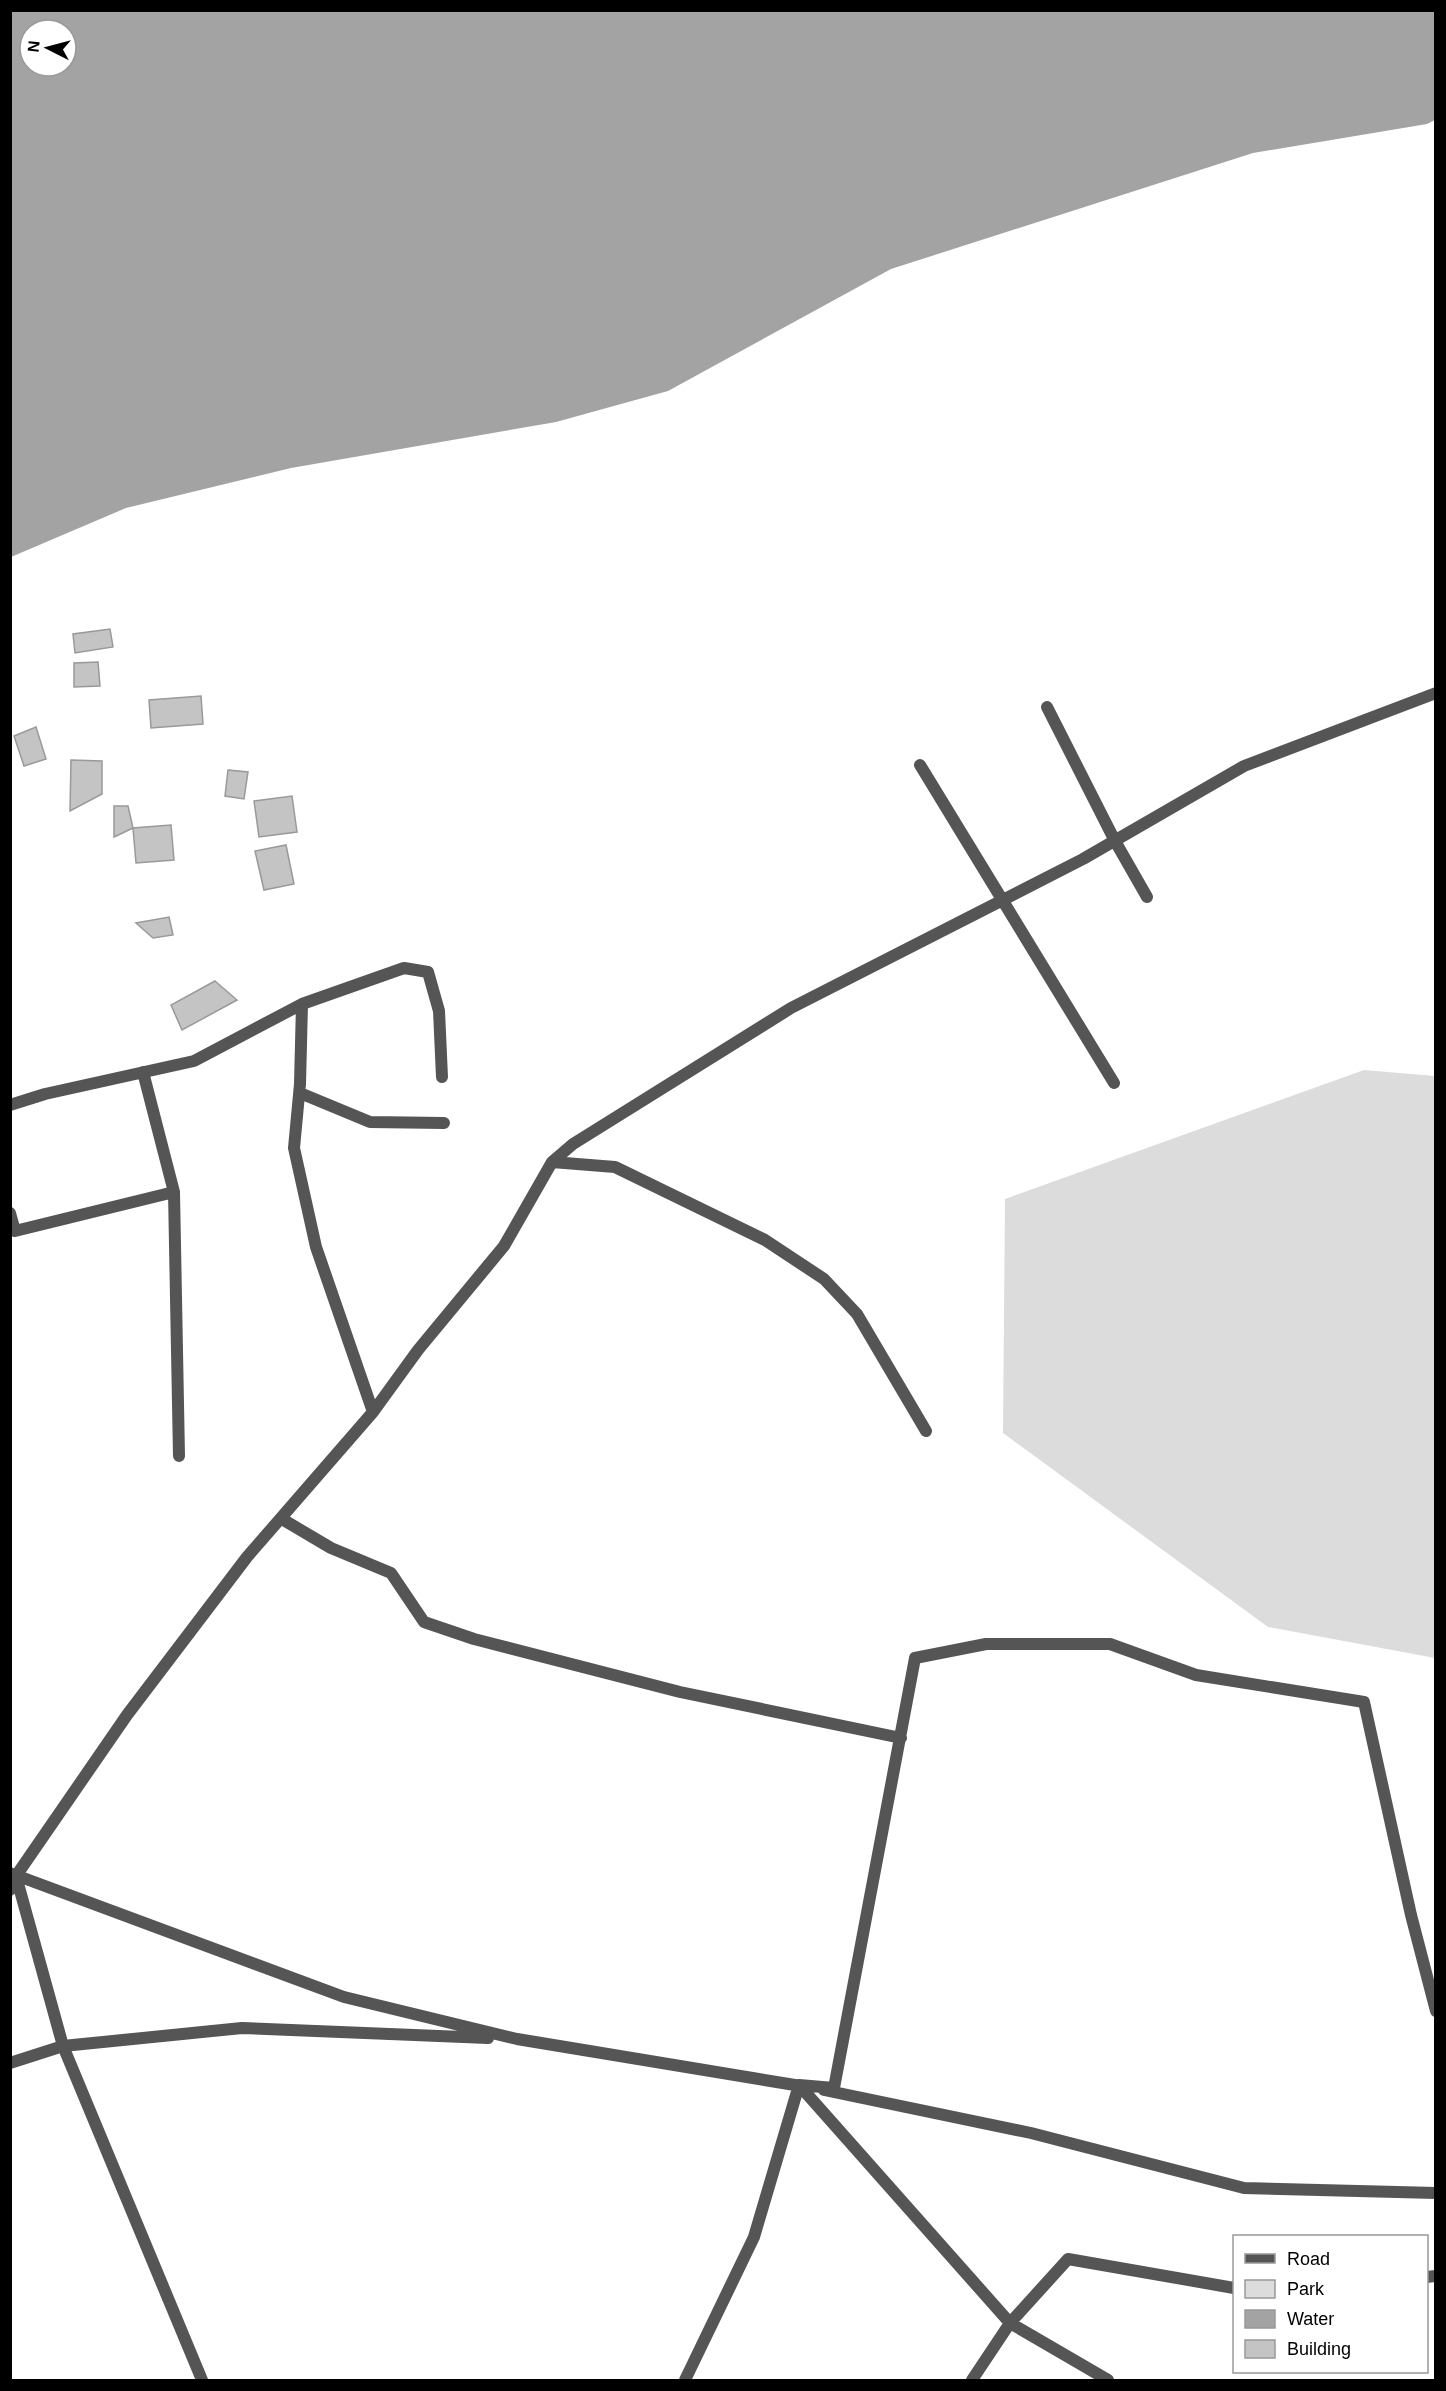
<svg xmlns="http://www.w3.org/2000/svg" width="1446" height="2391" font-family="Arial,sans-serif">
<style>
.green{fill:#dcdcdc}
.water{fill:#a3a3a3;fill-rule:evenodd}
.building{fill:#c4c4c4;stroke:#999;stroke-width:1.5}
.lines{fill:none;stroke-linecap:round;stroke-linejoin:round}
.street{stroke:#555;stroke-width:12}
</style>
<rect width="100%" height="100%" fill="#fff"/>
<path class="green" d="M1364,1070L1435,1076V1658L1268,1627L1003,1433L1005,1199Z"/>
<path class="water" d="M11,10L1435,11V120L1427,124L1253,153L891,269L668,391L556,422L291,468L126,508L11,557ZM30,30H66V66H30Z"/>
<path class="building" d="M110,629L113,647L75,653L73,634Z
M98,662L100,686L74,687V663Z
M201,696L203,724L151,728L149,700Z
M36,727L46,759L24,766L14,736Z
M71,760L102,761V794L70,811Z
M228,770L248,772L244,799L225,796Z
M292,796L297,832L259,837L254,801Z
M114,806H128L133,828L114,837Z
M171,825L174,860L136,863L133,828Z
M286,845L294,884L264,890L255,851Z
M169,917L173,935L153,938L136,923Z
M215,981L237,1000L182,1030L171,1005Z"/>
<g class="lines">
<path class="street" d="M1047,707L1115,841L1147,897
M920,765L1114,1083
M302,1004L300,1084L294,1148L316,1247L373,1412
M143,1072L174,1192L179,1456
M300,1093L370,1122L444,1123
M10,1105L45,1094L194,1061L302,1004L404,968L428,972L439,1011L442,1077
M552,1162L615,1167L765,1240L824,1279L857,1314L926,1431
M10,1213L15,1231L174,1192
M282,1519L331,1548L391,1573L424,1622L474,1639L680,1692L901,1738
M10,1873L344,1997L517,2039L807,2087
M16,1876L63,2046L202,2380
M10,1890L16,1876L127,1715L247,1557L373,1412L418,1350L504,1246L552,1162L573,1144L791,1008L1083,859L1244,766L1436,693
M10,2063L63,2046L242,2028L488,2038
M799,2085L1010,2323L1108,2380
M824,2090L1031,2133L1244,2188L1436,2193
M1426,2277L1436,2276
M685,2380L754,2237L799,2085L834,2088L915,1658L986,1644H1110L1196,1675L1364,1702L1411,1915L1436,2011
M972,2380L1010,2323L1068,2259L1234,2288"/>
</g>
<rect width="1446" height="2391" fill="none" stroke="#000000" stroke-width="24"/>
<rect x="1233" y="2235" width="195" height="138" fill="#ffffff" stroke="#999999" stroke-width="1.5"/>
<rect x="1245" y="2254" width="30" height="9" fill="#555555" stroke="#999999" stroke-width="1.5"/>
<text x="1287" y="2265" font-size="18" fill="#000000">Road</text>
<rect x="1245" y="2280" width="30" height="18" fill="#dcdcdc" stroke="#999999" stroke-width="1.5"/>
<text x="1287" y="2295" font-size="18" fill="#000000">Park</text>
<rect x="1245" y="2310" width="30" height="18" fill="#a3a3a3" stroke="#999999" stroke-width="1.5"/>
<text x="1287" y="2325" font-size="18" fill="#000000">Water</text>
<rect x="1245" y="2340" width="30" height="18" fill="#c4c4c4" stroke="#999999" stroke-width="1.5"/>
<text x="1287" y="2355" font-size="18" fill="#000000">Building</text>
<g transform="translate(48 48) rotate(276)"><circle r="28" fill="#ffffff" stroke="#999999" stroke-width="1.5"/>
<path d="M0-4.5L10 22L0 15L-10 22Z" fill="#000000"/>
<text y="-9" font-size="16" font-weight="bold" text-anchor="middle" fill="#000000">N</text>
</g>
</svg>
